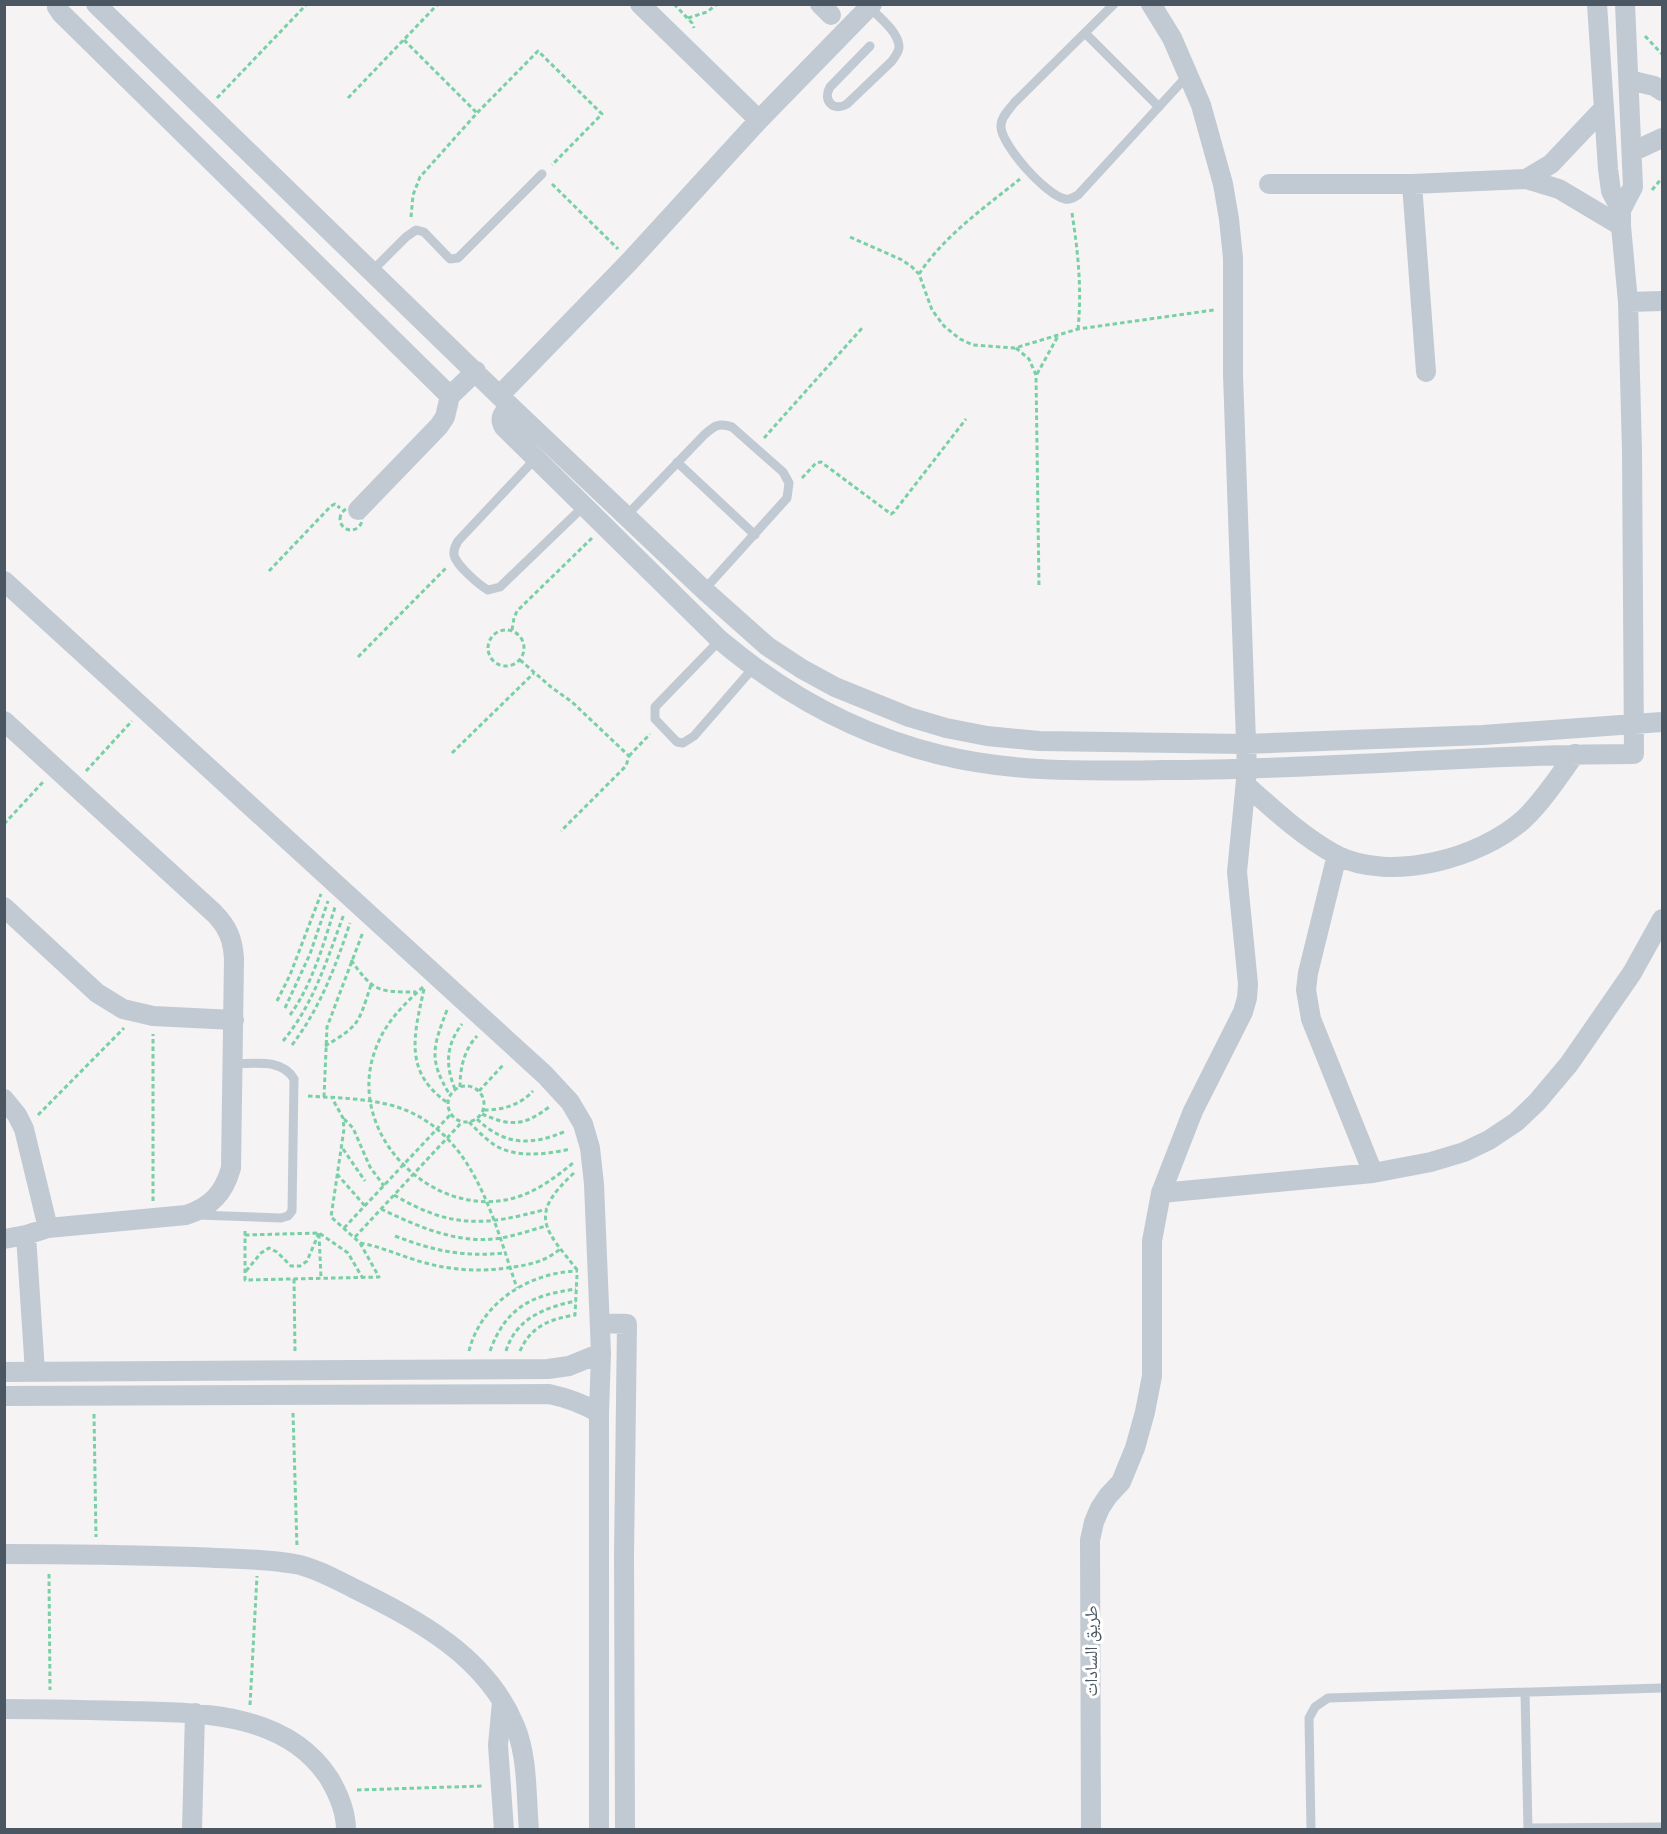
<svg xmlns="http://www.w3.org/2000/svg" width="1667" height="1834" font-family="'Public Sans','Noto Naskh Arabic',sans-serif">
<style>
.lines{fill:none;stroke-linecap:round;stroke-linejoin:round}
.path{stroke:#7ad0a6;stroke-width:3;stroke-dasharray:4.5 3;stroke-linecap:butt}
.lane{stroke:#c1cad2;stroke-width:9}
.street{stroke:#c1cad2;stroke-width:20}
.labels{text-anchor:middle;stroke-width:6;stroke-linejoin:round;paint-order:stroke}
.street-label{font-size:18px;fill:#4a5661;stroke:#fff}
</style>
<rect width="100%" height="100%" fill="#f5f3f3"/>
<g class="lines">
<path class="path" d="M674,4L692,23L694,28
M688,18L707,12L717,4
M1645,36L1662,54
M404,40L477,113
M217,98L307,4
M348,98L438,4
M552,184L618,249
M1652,190L1662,178
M1072,213C1078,252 1082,289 1078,329
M411,217L413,195L420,177L477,113L538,51L602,114L552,165
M850,237L902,260L912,267L919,274L932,310L944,326L960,339L973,345L1015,348L1078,329L1214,310
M919,274C945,235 984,208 1020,179
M1016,348L1029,359L1036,375L1039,588
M1037,374L1058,336
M764,438L863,327
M802,478L816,463L821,462L891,514L894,512L966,419
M340 519a11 11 0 1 1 22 0a11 11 0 1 1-22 0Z
M269,571L331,506L335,504L340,508
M488 648a18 18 0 1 1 36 0a18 18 0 1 1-36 0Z
M512,630L514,618L517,611L592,538
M358,657L446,568
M520,660L551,687L572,702L629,756L626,766L561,831
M452,753L534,673
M629,756L650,734
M86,771L132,721
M4,824L44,781
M351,960C373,991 377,992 416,992
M423,987C403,1005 385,1023 376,1048C343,1131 431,1221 514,1198C536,1192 556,1177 573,1163
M424,989C414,1035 403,1072 448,1103
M277,1001L290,975L321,894
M285,1008L310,954L328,901
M447,1010C433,1047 428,1059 450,1095
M290,1015C312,985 324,943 335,907
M283,1041C314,1004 327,959 344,914
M292,1045C320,1008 335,968 350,923
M325,1046C360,1025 358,1024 371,985
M448 1104a18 18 0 1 1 36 0a18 18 0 1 1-36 0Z
M460,1087C460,1068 464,1050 477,1036
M455,1089C445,1065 446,1045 462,1024
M479,1091L504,1064
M308,1096C337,1098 366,1098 394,1106C474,1130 493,1219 517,1288
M324,1097L327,1027L363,932
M484,1110C503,1110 520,1105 533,1091
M482,1114C510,1126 523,1127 549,1107
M38,1115L124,1028
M344,1119L353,1128L370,1167L384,1186
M477,1119C505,1146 531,1146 566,1131
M469,1122C478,1131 487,1141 498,1147C519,1158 549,1154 570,1149
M343,1149L365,1181
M574,1173C527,1216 545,1229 578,1271
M337,1174L365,1206
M394,1195C452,1229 484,1226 547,1209
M153,1201V1034
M381,1209C419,1227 459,1245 501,1238C517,1235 532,1230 546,1226
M344,1228L451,1114
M245,1231V1280L379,1277L360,1243L331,1217L344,1129L343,1118L332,1098
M319,1234L321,1278
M245,1235L319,1233L348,1253L362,1277
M395,1236C434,1251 463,1257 505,1253
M355,1237L462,1122
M360,1243C382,1247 401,1256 422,1262C453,1271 482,1272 514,1267C532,1264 546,1261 560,1249
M246,1271L261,1253L269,1248L277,1252L291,1266H300L307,1261L319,1233
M294,1279L295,1352
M469,1351C481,1302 530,1272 578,1271
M490,1351C506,1307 532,1295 576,1289
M506,1351C516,1318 546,1307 576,1301
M520,1351C531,1326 550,1319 575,1315L577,1275
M293,1413L297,1547
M94,1414L96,1537
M49,1574L50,1690
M250,1705L257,1576
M357,1790L482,1786"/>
<path class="lane" d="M1114,4L1014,103C1009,110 1000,118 1001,127C1002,146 1046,195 1065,199C1070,200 1073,198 1078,195L1188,75
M868,6C878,16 899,32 899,47C899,52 895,56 892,61L847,104C834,112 822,101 830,87L870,46
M1085,33L1159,107
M372,271L406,237L416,230L424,232L450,259L458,258L542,174
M535,459L458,541C456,545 453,549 454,555C456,565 479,585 488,590L500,587L584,506
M677,462L755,535
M626,516L704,435C714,426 719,422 732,427L783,472L789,483L787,498L704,590
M720,640L655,707V719L677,742L683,743L694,736L754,667
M197,1215L281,1218L288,1216L292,1211L294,1079C282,1058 254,1064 233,1064
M1525,1692L1528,1830
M1528,1828L1662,1827
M1311,1830L1309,1718L1315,1707L1328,1698L1662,1688"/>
<path class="street" d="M58,4L57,7L61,13L450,396
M96,4L510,406L704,590L767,646L802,669L835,687L909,717L946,728L987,736L1039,741L1245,744L1483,735L1662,722
M640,4L759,120
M820,4L831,15
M1597,4L1608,169L1611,191L1621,210
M1629,80L1654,86L1662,91
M1632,152L1662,138
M1526,179L1551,164L1603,109
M1269,184H1412L1526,179L1559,189L1621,226
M1412,184L1426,372
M1628,302L1662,301
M500,395L630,261L759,120L872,4
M510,406C504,413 498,417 504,427L720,640C784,694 859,735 941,755C1014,773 1090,771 1164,770C1321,770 1477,754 1634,754L1632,451L1628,302L1621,226V210L1633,187L1625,4
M358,510L439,426L445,417L450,396L476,371
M4,581L545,1075L570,1102L583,1124L590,1148L594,1184L601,1353L599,1413V1830
M4,721L214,913C228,927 233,940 234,959L231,1168C224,1193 211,1207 186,1215L48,1228L26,1235L4,1239
M1246,785C1274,810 1303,837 1336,855C1391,883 1481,858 1524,819C1544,800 1559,776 1575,754
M1337,855L1308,973L1306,990L1311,1019L1373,1173
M4,907L97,993L123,1009L153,1016L234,1020
M4,1099L17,1115L24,1129L48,1228
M1161,1193L1373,1173L1431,1162L1464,1152L1489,1140L1516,1122L1537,1102L1569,1064L1632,973L1662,919
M26,1235L35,1372
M600,1323L627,1324L624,1555L625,1830
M4,1372L548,1369L569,1366L601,1353
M4,1396L549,1394C568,1398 582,1403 599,1413
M4,1554C68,1554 132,1555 195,1557C228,1559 262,1558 295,1564C313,1567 337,1580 353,1588C418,1620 486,1656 515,1726C528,1757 526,1796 529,1830
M502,1702L498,1745L504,1830
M4,1709C45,1709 86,1710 127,1711C199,1713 285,1711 329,1778C338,1793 346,1812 346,1830
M192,1830L195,1713
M1091,1830L1090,1540L1094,1522L1100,1508L1108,1496L1121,1482L1135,1448L1145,1412L1152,1376V1241L1161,1193L1193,1111L1243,1012L1247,998L1248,984L1237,872L1247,770L1233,375V258L1229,219L1223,184L1201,105L1172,38L1151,4"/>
</g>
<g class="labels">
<g class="street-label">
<text transform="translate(1091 1651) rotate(-90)" y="6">طريق السادات</text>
</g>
</g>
<rect width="1667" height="1834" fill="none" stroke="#4a5661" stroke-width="12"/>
</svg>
